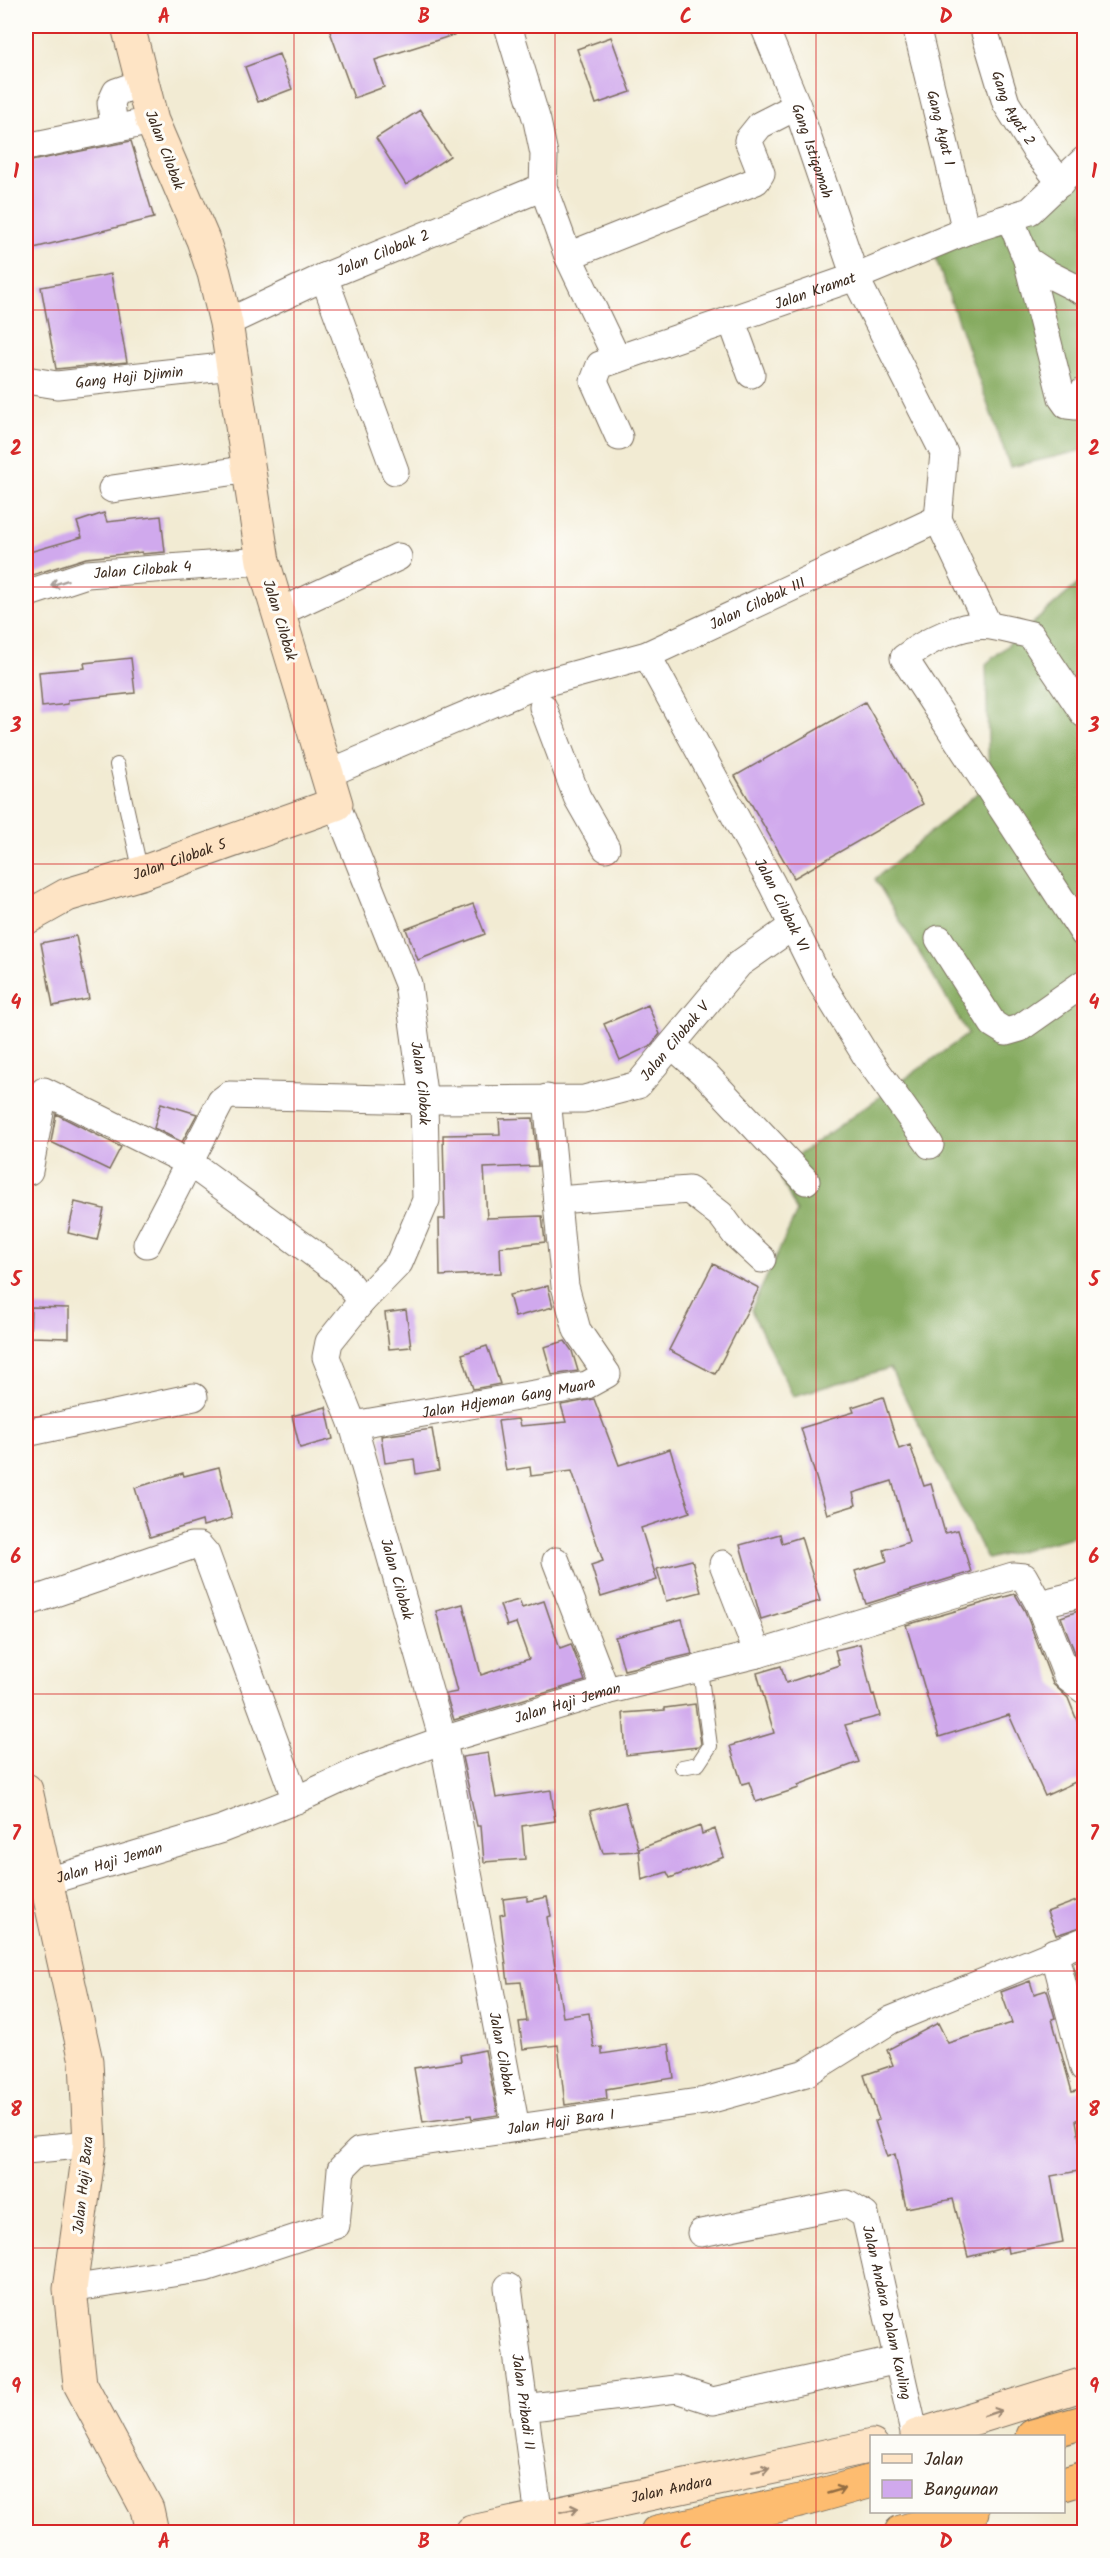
<svg xmlns="http://www.w3.org/2000/svg" width="1110" height="2558" font-family="Kalam,sans-serif">
<style>
.forest{fill:#86ab60;stroke:#606a3f;stroke-width:1.5}
.building{fill:#d0a9ed}
.lines{fill:none;stroke-linecap:round;stroke-linejoin:round}
.lane-casing{stroke:#7b6e5d;stroke-width:16}
.street-casing{stroke:#7b6e5d;stroke-width:29}
.secondary-casing{stroke:#7b6e5d;stroke-width:35}
.highway-casing{stroke:#7b6e5d;stroke-width:35}
.lane{stroke:#fff;stroke-width:14}
.street{stroke:#fff;stroke-width:27}
.secondary{stroke:#fee4c5;stroke-width:33}
.highway{stroke:#fdbc6f;stroke-width:33}
.oneway{stroke:#a79f9a}
.oneway2{stroke:#9c8772}
.oneway3{stroke:#926c42}
.grid{fill:none;stroke:#d62828;stroke-width:1.5;stroke-opacity:0.55}
.labels{text-anchor:middle;stroke-width:6;stroke-linejoin:round;paint-order:stroke}
.street-label{font-size:15px;fill:#3b2a1e;stroke:#fdfcf7}
.neatline{fill:none;stroke:#d62828;stroke-width:2}
.grid-label{font-size:20px;text-anchor:middle;font-weight:bold;fill:#d62828}
</style>
<rect width="100%" height="100%" fill="#fdfcf7"/>
<filter id="ink" filterUnits="userSpaceOnUse"><feTurbulence type="fractalNoise" baseFrequency=".0167" numOctaves="2"/><feDisplacementMap in="SourceGraphic" scale="12" xChannelSelector="R" yChannelSelector="G"/><feConvolveMatrix kernelMatrix="1 2 1 2 8 2 1 2 1" color-interpolation-filters="sRGB"/></filter>
<filter id="wash" filterUnits="userSpaceOnUse"><feTurbulence type="fractalNoise" baseFrequency=".008" numOctaves="4" result="noise"/><feDisplacementMap in="SourceGraphic" scale="24" xChannelSelector="R" yChannelSelector="G"/><feGaussianBlur stdDeviation="1.35" result="paint"/><feColorMatrix in="noise" values="0 0 0 0 0 0 0 0 0 0 0 0 0 0 0 0 0 1.4 0 .05"/><feComposite in="paint" operator="in"/></filter>
<g filter="url(#wash)">
<rect width="100%" height="100%" fill="#f2ebd3"/>
<path class="forest" d="M1084,157V450L1010,467L929,240L1039,198Z
M1084,583V1534L987,1559L890,1368L793,1396L751,1310L797,1212L777,1170L968,1034L875,879L989,783L986,664L1078,584Z"/>
<g id="blocks">
<path class="building" d="M328,26H468L469,30L375,60L384,87L354,98Z
M611,37L631,92L596,104L577,49Z
M279,54L292,89L258,102L245,67Z
M420,110L450,156L406,185L376,138Z
M131,141L154,218L26,250V162Z
M111,274L127,362L56,369L41,287Z
M104,513L107,522L161,516L165,552L142,554V552L86,558L26,577V553L82,537L77,522Z
M131,658L135,693L68,700V704L42,707L39,672L85,668L84,663Z
M865,702L923,804L794,878L735,776Z
M473,904L485,934L418,960L406,929Z
M76,936L89,999L53,1006L41,943Z
M648,1005L660,1034L650,1046L620,1060L604,1024Z
M161,1103L197,1114L182,1142L154,1128Z
M56,1114L121,1147L109,1170L51,1142Z
M533,1118L538,1166L484,1168L487,1218L542,1216L545,1242L500,1247L501,1273L440,1276L439,1219H445L443,1135L500,1134L499,1119Z
M75,1202L104,1209L97,1240L68,1233Z
M713,1264L759,1288L715,1374L669,1350Z
M548,1286L553,1307L515,1317L509,1295Z
M31,1307L69,1308V1338L30,1337Z
M406,1310L411,1347L389,1349L385,1313Z
M565,1341L572,1351L578,1371L552,1375L544,1347Z
M487,1346L500,1384L473,1389L462,1354Z
M883,1397L899,1449L910,1445L924,1486L931,1484L945,1533L958,1530L971,1572L866,1604L855,1571L887,1561L884,1550L909,1542L892,1481L853,1493L856,1505L827,1514L801,1428L854,1412L852,1407Z
M594,1399L619,1465L670,1449L690,1512L641,1528L657,1580L601,1597L591,1565L603,1561L572,1471L531,1476L530,1467L506,1471L498,1421L518,1419L520,1426L566,1422L561,1405Z
M326,1407L333,1439L300,1448L292,1416Z
M432,1429L439,1470L416,1474L414,1459L385,1463L381,1436Z
M219,1467L232,1518L203,1526L202,1521L150,1537L135,1488L183,1473L184,1476Z
M780,1534L782,1543L801,1537L820,1601L761,1619L740,1545Z
M692,1560L701,1592L666,1601L657,1569Z
M1015,1594L1025,1611L1053,1684L1068,1698L1078,1723L1084,1721V1778L1045,1796L1009,1715L939,1737L906,1625Z
M519,1600L522,1608L544,1601L560,1648L571,1644L585,1681L454,1720L446,1694L457,1692L436,1611L463,1604L481,1675L529,1659L516,1623L507,1626L500,1605Z
M1084,1609V1671L1081,1668L1061,1617Z
M682,1619L692,1654L624,1670L615,1637Z
M860,1644L872,1695L874,1694L880,1716L845,1725L859,1762L798,1785L799,1788L756,1802L749,1782L742,1784L730,1746L774,1733L757,1673L781,1666L786,1683L839,1665L835,1650Z
M695,1704L701,1744L698,1747L626,1755L623,1713L665,1710V1708Z
M488,1753L496,1798L551,1790L555,1821L522,1826L525,1859L484,1862L481,1826H477L462,1757Z
M625,1802L639,1851L603,1853L590,1811Z
M700,1826L702,1834L715,1829L724,1857L670,1878L667,1872L642,1880L639,1849Z
M527,1896V1901L547,1897L551,1916L547,1917L563,2017L589,2013L594,2048L602,2047V2054L669,2044L674,2078L606,2089L607,2099L565,2105L558,2045L523,2049L519,2022L527,2021L521,1982L508,1983L500,1915L505,1914L503,1899Z
M1084,1898V1926L1056,1935L1047,1912Z
M1084,1958V2007L1073,1963Z
M1030,1981L1034,1994L1047,1990L1055,2018L1052,2019L1072,2092L1084,2089V2118L1076,2120L1084,2170L1051,2176L1063,2242L1008,2253L1007,2247L968,2257L953,2199L906,2208L895,2154L887,2157L875,2121L879,2120L864,2075L893,2065L887,2050L938,2023L948,2043L1012,2023L1001,1992Z
M485,2050L498,2115L472,2119L471,2115L423,2122L414,2068L461,2061L460,2055Z"/>
</g>
</g>
<g filter="url(#ink)">
<use href="#blocks" fill-opacity="0" stroke="#7b6e5d" stroke-width="1.5"/>
<g class="lines">
<g class="lane-casing">
<path id="lane" d="M117,765L141,873
M682,1767L698,1764L710,1746L700,1670"/>
</g>
<g class="street-casing">
<g id="street">
<path d="M508,26L537,121L544,154L543,187L568,256L617,359"/>
<path id="s1" d="M764,26L797,106L855,277L944,453L938,519"/>
<path id="s2" d="M916,26L966,231"/>
<path id="s3" d="M983,26L1006,103L1036,151L1061,183"/>
<path d="M114,128L111,103L116,92L142,83"/>
<path d="M26,147L152,121"/>
<path d="M1010,218L1027,260L1048,274L1084,292"/>
<path d="M568,256L756,181L761,173L748,140L760,125L797,106"/>
<path d="M1027,260L1062,398L1067,405L1076,406L1084,391"/>
<path d="M324,277L395,471"/>
<path d="M731,319L751,374"/>
<path id="s4" d="M226,323L324,277L543,187"/>
<path id="s5" d="M26,380L57,385L232,366"/>
<path id="s6" d="M619,437L594,381L600,365L855,277L966,231L1030,211L1084,160"/>
<path d="M112,489L250,469"/>
<path d="M938,519L988,625"/>
<path id="s7" d="M26,594L87,574L263,561"/>
<path d="M278,613L398,557"/>
<path id="s8" d="M647,655L772,884L820,981L866,1056L930,1145"/>
<path d="M543,707L577,797L606,848"/>
<path d="M1084,714L1031,635C1018,632 1004,628 990,626C962,622 925,642 904,658L1084,934"/>
<path id="s9" d="M327,774L536,685L647,655L938,519"/>
<path id="s10" d="M336,804L408,984L424,1100L426,1200L399,1263L362,1301L329,1342L326,1357L353,1425L443,1740L516,2128"/>
<path d="M939,939L993,1024L1006,1032L1020,1028L1084,983"/>
<path d="M672,1045L708,1077L806,1181"/>
<path d="M26,1170L29,1171L44,1091L190,1163L340,1273L362,1301"/>
<path d="M557,1200L689,1190L721,1215L735,1234L762,1259"/>
<path id="s11" d="M147,1244L221,1101L229,1095L424,1100L584,1099L638,1085L739,964L793,926"/>
<path id="s12" d="M353,1425L587,1385L607,1374L577,1330L565,1286L547,1098"/>
<path d="M26,1433L194,1397"/>
<path d="M556,1561L606,1691"/>
<path d="M723,1564L758,1654"/>
<path d="M26,1603L191,1546H199L206,1554L296,1800"/>
<path d="M1039,1604L1068,1678L1084,1690"/>
<path id="s13" d="M48,1881L222,1829L296,1800L365,1768L443,1740L606,1691L758,1654L1013,1576L1024,1577L1039,1604L1084,1593"/>
<path d="M1054,1952L1084,2068"/>
<path d="M26,2150L90,2144"/>
<path id="s14" d="M701,2233L847,2204L865,2215L915,2436"/>
<path id="s15" d="M508,2287L539,2517"/>
<path id="s16" d="M70,2289L205,2268L336,2225L341,2169L359,2151L705,2101L806,2073L891,2020L1084,1941"/>
<path d="M524,2408L676,2389L713,2401L898,2360"/>
</g>
</g>
<g class="secondary-casing">
<g id="secondary">
<path id="s17" d="M26,918L67,895L141,873L336,804L263,561L226,323L214,273L203,240L152,121L128,26"/>
<path d="M26,1790L86,2061L90,2144L70,2289L80,2384L147,2509L152,2532"/>
<path d="M917,2436L1084,2384"/>
<path id="s18" d="M472,2532L872,2446"/>
</g>
</g>
<g class="highway-casing">
<path id="highway" d="M1033,2436L1084,2422
M1064,2484L1084,2478
M657,2532L800,2501L872,2481
M901,2532L972,2512"/>
</g>
<use href="#lane" class="lane"/>
<use href="#street" class="street"/>
<use href="#secondary" class="secondary"/>
<use href="#highway" class="highway"/>
</g>
<defs><path id="oneway-shaft" d="M-6 0H5M1.5-3L5.5 0L1.5 3" fill="none" stroke-width="1.6" stroke-linecap="round" stroke-linejoin="round" transform="scale(1.5)"/></defs>
<use class="oneway" href="#oneway-shaft" transform="translate(59 583) rotate(162)"/>
<g class="oneway2">
<use href="#oneway-shaft" transform="translate(993 2413) rotate(-18)"/>
<use href="#oneway-shaft" transform="translate(761 2470) rotate(-12)"/>
<use href="#oneway-shaft" transform="translate(570 2510) rotate(-12)"/>
</g>
<use class="oneway3" href="#oneway-shaft" transform="translate(836 2491) rotate(-16)"/>
</g>
<path class="grid" d="M294,26V2532M555,26V2532M816,26V2532M26,310H1084M26,587H1084M26,864H1084M26,1141H1084M26,1417H1084M26,1694H1084M26,1971H1084M26,2248H1084"/>
<g class="labels">
<g class="street-label">
<text dy="5" stroke="none"><textPath href="#s3" startOffset="88">Gang Ayat 2</textPath></text>
<text dy="5" stroke="none"><textPath href="#s2" startOffset="105">Gang Ayat 1</textPath></text>
<text transform="translate(165 150) rotate(69)" y="5">Jalan Cilobak</text>
<text dy="5" stroke="none"><textPath href="#s1" startOffset="134">Gang Istiqomah</textPath></text>
<text dy="5" stroke="none"><textPath href="#s4" startOffset="172">Jalan Cilobak 2</textPath></text>
<text dy="5" stroke="none"><textPath href="#s6" startOffset="306">Jalan Kramat</textPath></text>
<text dy="5" stroke="none"><textPath href="#s5" startOffset="104">Gang Haji Djimin</textPath></text>
<text dy="5" stroke="none"><textPath href="#s7" startOffset="120">Jalan Cilobak 4</textPath></text>
<text dy="5" stroke="none"><textPath href="#s9" startOffset="464">Jalan Cilobak III</textPath></text>
<text transform="translate(280 620) rotate(73)" y="5">Jalan Cilobak</text>
<text dy="5" stroke="none"><textPath href="#s17" startOffset="165">Jalan Cilobak 5</textPath></text>
<text dy="5" stroke="none"><textPath href="#s8" startOffset="284">Jalan Cilobak VI</textPath></text>
<text dy="5" stroke="none"><textPath href="#s11" startOffset="639">Jalan Cilobak V</textPath></text>
<text dy="5" stroke="none"><textPath href="#s10" startOffset="294">Jalan Cilobak</textPath></text>
<text dy="5" stroke="none"><textPath href="#s12" startOffset="158">Jalan Hdjeman Gang Muara</textPath></text>
<text dy="5" stroke="none"><textPath href="#s10" startOffset="834">Jalan Cilobak</textPath></text>
<text dy="5" stroke="none"><textPath href="#s13" startOffset="550">Jalan Haji Jeman</textPath></text>
<text dy="5" stroke="none"><textPath href="#s13" startOffset="64">Jalan Haji Jeman</textPath></text>
<text dy="5" stroke="none"><textPath href="#s10" startOffset="1320">Jalan Cilobak</textPath></text>
<text dy="5" stroke="none"><textPath href="#s16" startOffset="560">Jalan Haji Bara I</textPath></text>
<text transform="translate(83 2185) rotate(-84)" y="5">Jalan Haji Bara</text>
<text dy="5" stroke="none"><textPath href="#s14" startOffset="270">Jalan Andara Dalam Kavling</textPath></text>
<text dy="5" stroke="none"><textPath href="#s15" startOffset="116">Jalan Pribadi II</textPath></text>
<text dy="5" stroke="none"><textPath href="#s18" startOffset="204">Jalan Andara</textPath></text>
</g>
</g>
<rect width="1110" height="2558" fill="none" stroke="#fdfcf7" stroke-width="66"/>
<rect x="870" y="2435" width="195" height="78" fill="#fdfcf7" stroke="#afa8a0" stroke-width="1.5"/>
<rect x="882" y="2454" width="30" height="9" fill="#fee4c5" stroke="#afa8a0" stroke-width="1.5"/>
<text x="924" y="2465" font-size="18" fill="#3b2a1e">Jalan</text>
<rect x="882" y="2480" width="30" height="18" fill="#d0a9ed" stroke="#afa8a0" stroke-width="1.5"/>
<text x="924" y="2495" font-size="18" fill="#3b2a1e">Bangunan</text>
<rect x="33" y="33" width="1044" height="2492" class="neatline"/>
<g class="grid-label">
<text x="164" y="23">A</text>
<text x="424" y="23">B</text>
<text x="686" y="23">C</text>
<text x="946" y="23">D</text>
<text x="16" y="178">1</text>
<text x="1094" y="178">1</text>
<text x="16" y="455">2</text>
<text x="1094" y="455">2</text>
<text x="16" y="732">3</text>
<text x="1094" y="732">3</text>
<text x="16" y="1009">4</text>
<text x="1094" y="1009">4</text>
<text x="16" y="1286">5</text>
<text x="1094" y="1286">5</text>
<text x="16" y="1563">6</text>
<text x="1094" y="1563">6</text>
<text x="16" y="1840">7</text>
<text x="1094" y="1840">7</text>
<text x="16" y="2116">8</text>
<text x="1094" y="2116">8</text>
<text x="16" y="2393">9</text>
<text x="1094" y="2393">9</text>
<text x="164" y="2548">A</text>
<text x="424" y="2548">B</text>
<text x="686" y="2548">C</text>
<text x="946" y="2548">D</text>
</g>
</svg>
